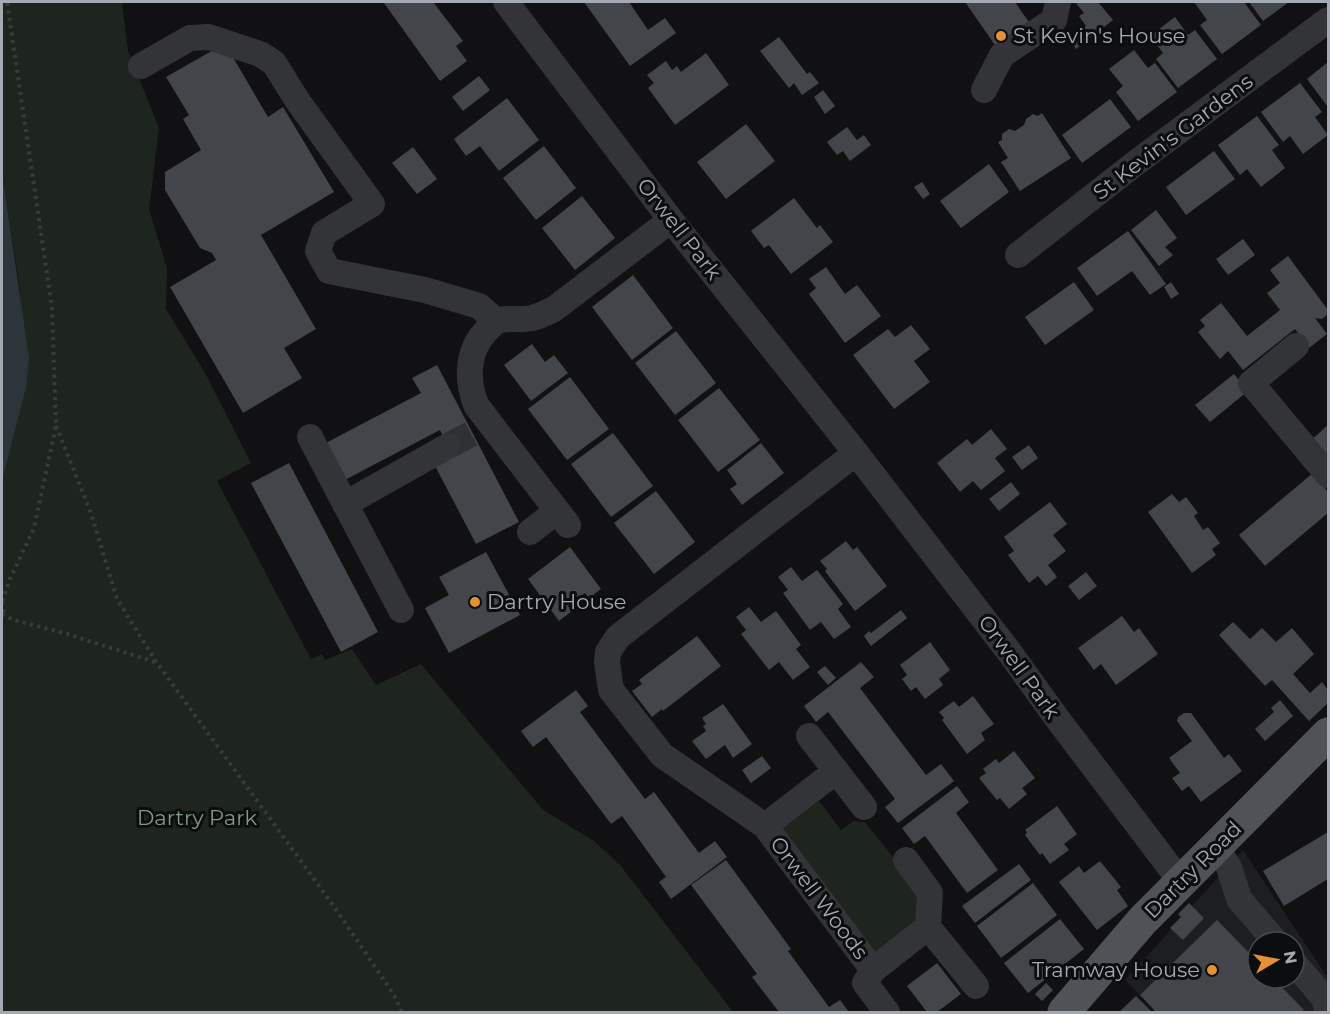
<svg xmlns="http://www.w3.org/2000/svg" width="1330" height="1014" font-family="Montserrat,sans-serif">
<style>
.built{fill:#1d1e20;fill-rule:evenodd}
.green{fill:#1e251e}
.water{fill:#2c363a}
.building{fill:#424549}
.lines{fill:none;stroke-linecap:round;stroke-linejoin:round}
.minor-tunnel{stroke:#2e3033;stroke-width:26;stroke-dasharray:26 13;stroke-linecap:butt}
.path{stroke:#393b3e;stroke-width:4;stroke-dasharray:3 4.5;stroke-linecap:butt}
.minor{stroke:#333437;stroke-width:26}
.major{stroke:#4f5256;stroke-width:33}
.poi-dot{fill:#e79035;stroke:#0c0d0e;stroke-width:2}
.labels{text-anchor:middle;stroke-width:6;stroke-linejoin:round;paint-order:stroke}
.poi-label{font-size:21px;fill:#a3aab3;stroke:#0c0d0e;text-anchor:start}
.street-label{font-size:21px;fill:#a3aab3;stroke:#0c0d0e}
.park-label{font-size:21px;fill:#7e9d7b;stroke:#0c0d0e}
</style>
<rect width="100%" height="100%" fill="#111113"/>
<path class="built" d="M1243,850L1328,978V1012H1156L1125,980ZM1258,942H1294V978H1258Z"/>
<path class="green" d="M2,2H122L128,51L159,128L149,209L167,268L166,309L204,371L251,463L217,481L311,659L322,654L325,660L352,649L376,685L421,664L543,810L594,841L620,865L733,1012H2V481L26,388L20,291L2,172Z
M819,801L841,830L854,821L865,822L922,894L923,916L877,956L781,830Z"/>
<path class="water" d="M2,172L29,358L26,388L2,481Z"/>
<path class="building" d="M386,2H433L463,41L456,46L467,61L440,81L384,3Z
M584,2H629L648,30L665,18L676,33L630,66Z
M965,2H1015L1031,25L997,48Z
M1075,2H1098L1113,20L1076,49L1069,39L1086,26L1079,16L1084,13Z
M1194,2H1244L1261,25L1222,54L1200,25L1207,20Z
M1249,2H1289L1263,21Z
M1175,17L1188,35L1195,30L1217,59L1178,88L1156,59L1163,53L1150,36Z
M779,37L807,74L810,72L819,83L802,95L794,83L789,88L760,51Z
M215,49L231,54L268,117L283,107L334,192L261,235L316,329L284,348L302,378L243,413L170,287L216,260L212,253L200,248L165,190V172L201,150L183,119L189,115L166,77Z
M1134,50L1148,68L1155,63L1177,92L1138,121L1116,92L1123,86L1109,69Z
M706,53L729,85L675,125L648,88L654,83L647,75L666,61L672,70L677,66L681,72Z
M1328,62V107L1307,79Z
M479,76L490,90L463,111L452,97Z
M1300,83L1322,112L1315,117L1328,135L1303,154L1290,136L1283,142L1261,112Z
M823,90L835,106L825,114L814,97Z
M507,98L539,140L499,171L480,146L466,156L454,139Z
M1110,99L1131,127L1082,163L1062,135Z
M1042,113L1071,158L1020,191L1001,162L1008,158L998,142L1002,140V134L1009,129L1015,131L1024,125L1026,119L1033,114L1038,116Z
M1257,116L1279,145L1272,150L1285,168L1261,187L1247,169L1240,175L1218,145Z
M746,124L775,161L726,199L697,162Z
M847,127L857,140L864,135L871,145L850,161L843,151L837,155L827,142Z
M544,146L576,188L536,220L503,178Z
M413,147L437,179L417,194L392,163Z
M1214,151L1235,179L1186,215L1166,187Z
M989,164L1009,192L961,228L940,201Z
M922,182L930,194L923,199L914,187Z
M582,196L615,238L575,270L542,228Z
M794,198L817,228L820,225L833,242L791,274L769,245L764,248L751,231Z
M1156,210L1177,238L1165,247L1173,255L1159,266L1131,230Z
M1128,231L1166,284L1150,295L1132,271L1097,296L1077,268Z
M1243,239L1255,255L1228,275L1216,259Z
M1288,256L1328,310V314L1322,319L1315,318L1327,334L1309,348L1295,329L1243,370L1228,351L1220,359L1198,332L1205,326L1200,320L1221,303L1247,336L1280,310L1267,293L1280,283L1270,270Z
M826,267L845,294L857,285L881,316L845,343L809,294L816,288L809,279Z
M633,275L673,328L632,360L592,307Z
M1074,282L1094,310L1045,345L1025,317Z
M1171,282L1179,294L1171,299L1164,287Z
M911,325L930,349L914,361L930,382L894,409L853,355L888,329L895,337Z
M676,331L716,383L675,415L635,363Z
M532,344L545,362L554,355L568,373L531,401L504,365Z
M437,365L519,522L476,544L434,464L452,454L440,430L341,482L322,445L421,393L412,378Z
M1234,374L1248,391L1210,422L1195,405Z
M570,377L609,429L567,460L528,409Z
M719,388L760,440L718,472L678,420Z
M1328,425V465L1309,442Z
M991,429L1007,449L995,458L1005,471L981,490L973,481L960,492L937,463L967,439L972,445Z
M613,433L653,486L611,517L571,464Z
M761,443L784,473L742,505L730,489L737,484L727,470Z
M1029,445L1038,458L1022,470L1012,457Z
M289,463L378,632L341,652L251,483Z
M1313,473L1328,492V513L1265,566L1239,535Z
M1011,482L1020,494L999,511L989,499Z
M656,491L695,542L654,574L614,523Z
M1172,494L1179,502L1186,497L1198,513L1194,516L1203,530L1208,527L1220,543L1212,549L1216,555L1192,573L1148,512Z
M1050,502L1067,524L1053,535L1066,551L1048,565L1057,577L1046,586L1038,576L1029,583L1008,555L1014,551L1004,537Z
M846,541L853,550L857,547L887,586L855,611L825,571L827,569L820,561Z
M570,547L601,589L589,598L585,593L576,600L568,606L572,611L559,621L528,579Z
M486,552L520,615L449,653L425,608L449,595L439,577Z
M791,567L802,581L817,570L843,604L838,609L851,627L834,639L821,622L810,630L783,593L788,590L778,577Z
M1086,572L1097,586L1079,600L1068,586Z
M749,607L761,622L776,611L801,645L796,649L810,667L793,680L779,662L769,670L741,634L746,630L736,617Z
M901,610L907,618L871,646L864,636L869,631L871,633Z
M1122,616L1134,632L1139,628L1158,654L1116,685L1101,664L1094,670L1078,648Z
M1233,622L1250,639L1262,628L1276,642L1292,628L1314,654L1293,674L1310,693L1322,682L1328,690V703L1309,721L1272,680L1265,686L1219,635Z
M697,636L721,666L663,711L662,709L652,717L632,691L642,684L639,680Z
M930,642L950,670L939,679L943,685L925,699L916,687L911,691L902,679L907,675L900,665Z
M861,662L874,677L860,688L926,775L941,764L954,781L898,823L885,807L895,799L828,712L816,722L804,706Z
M825,666L836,678L828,685L817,672Z
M576,690L588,706L580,712L645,799L654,792L699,853L715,841L727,857L671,899L659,882L666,877L622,816L611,824L546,737L533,747L521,731Z
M973,696L994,724L981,733L985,740L967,754L942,720L944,718L939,712L954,701L959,707Z
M1280,700L1293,716L1265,741L1255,729L1274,712L1271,708Z
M723,704L752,744L733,758L725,745L706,759L692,741L706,731L703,726L706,724L702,718Z
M1184,713H1191L1224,758L1229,754L1242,771L1201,802L1189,786L1182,791L1172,778L1180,773L1169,758L1192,741L1177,721L1178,717Z
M1014,751L1035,778L1022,788L1027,794L1009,809L1000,798L997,800L979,778L986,773L983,769L996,759L999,763Z
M762,756L771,768L751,783L742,770Z
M957,786L969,802L956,813L998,870L967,893L925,836L914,844L902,828Z
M1057,806L1077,834L1064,844L1069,850L1050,864L1042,853L1040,855L1025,835L1027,833L1025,830Z
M1328,832V879L1284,906L1263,871Z
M726,860L791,949L788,951L829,1007L840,1000L849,1012H779L752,977L757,974L691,885Z
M1100,861L1121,887L1117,890L1128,906L1097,930L1059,882L1079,866L1084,873Z
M1019,864L1031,880L975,923L962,906Z
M1033,883L1057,915L1001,958L977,926Z
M1189,903L1204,918L1183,940L1170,928L1181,917L1178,914Z
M1060,919L1084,949L1028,993L1004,963Z
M1217,920L1258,962V978H1273L1304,1010L1301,1012H1156L1140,995Z
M937,963L961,994L937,1012H927L907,986Z
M1046,983L1053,990L1042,1001L1035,994Z
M1136,996L1152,1012H1119Z"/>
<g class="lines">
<path class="minor-tunnel" d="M448,446L473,433"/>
<path class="path" d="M56,426L91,513L117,599L157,663L335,908L394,995L402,1012
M2,601L10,579L34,528L56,426L52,308L7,2
M2,602L4,609L2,616
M2,614L14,620L67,634L155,662"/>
<path class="minor" d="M506,2L671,220L856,453L1010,653L1056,717L1181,882
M141,66L190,38L209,37L260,54L274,63L297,100L372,204L324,233L318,251L329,271L425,290L479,306L496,321
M984,90L1002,55L1054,20L1058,2
M1018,255L1137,162L1328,20
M1296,346L1251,383L1328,475
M310,437L401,610
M856,453L618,637L608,652L607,662L611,690L662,755L765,826L873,970
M345,504L448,446
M568,525L476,405C467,381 466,352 486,331C489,329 493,323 496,322C504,317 515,320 524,319C535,319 544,314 554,309L671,220
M530,532L557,511
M809,736L864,807
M765,826L836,771
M1215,847L1229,867L1239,899L1276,942
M906,860L930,893L928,927
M1294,963L1324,998L1328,1012
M887,1012L865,983L873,970L928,927L976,986"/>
<path class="major" d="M1064,1012L1143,920L1328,734"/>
</g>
<g class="poi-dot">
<circle cx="1001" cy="36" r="6"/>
<circle cx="475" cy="602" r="6"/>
<circle cx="1212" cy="970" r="6"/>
</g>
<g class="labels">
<g class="poi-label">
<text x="1013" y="43">St Kevin's House</text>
<text x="487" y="609">Dartry House</text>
<text x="1200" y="977" text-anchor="end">Tramway House</text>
</g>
<g class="street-label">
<text transform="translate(1173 137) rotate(-37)" y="7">St Kevin's Gardens</text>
<text transform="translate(679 229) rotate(52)" y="7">Orwell Park</text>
<text transform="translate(1019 667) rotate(54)" y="7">Orwell Park</text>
<text transform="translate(1193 870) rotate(-45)" y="7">Dartry Road</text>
<text transform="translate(819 898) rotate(53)" y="7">Orwell Woods</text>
</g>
<g class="park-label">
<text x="197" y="825">Dartry Park</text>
</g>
</g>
<rect width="1330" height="1014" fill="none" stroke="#a3aab3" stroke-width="6"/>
<g transform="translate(1276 960) rotate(80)"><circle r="28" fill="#0c0d0e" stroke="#484c50" stroke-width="1.5"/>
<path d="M0-4.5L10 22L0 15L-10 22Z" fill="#e79035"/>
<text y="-9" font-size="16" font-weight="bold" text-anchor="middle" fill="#a3aab3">N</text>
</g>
</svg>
